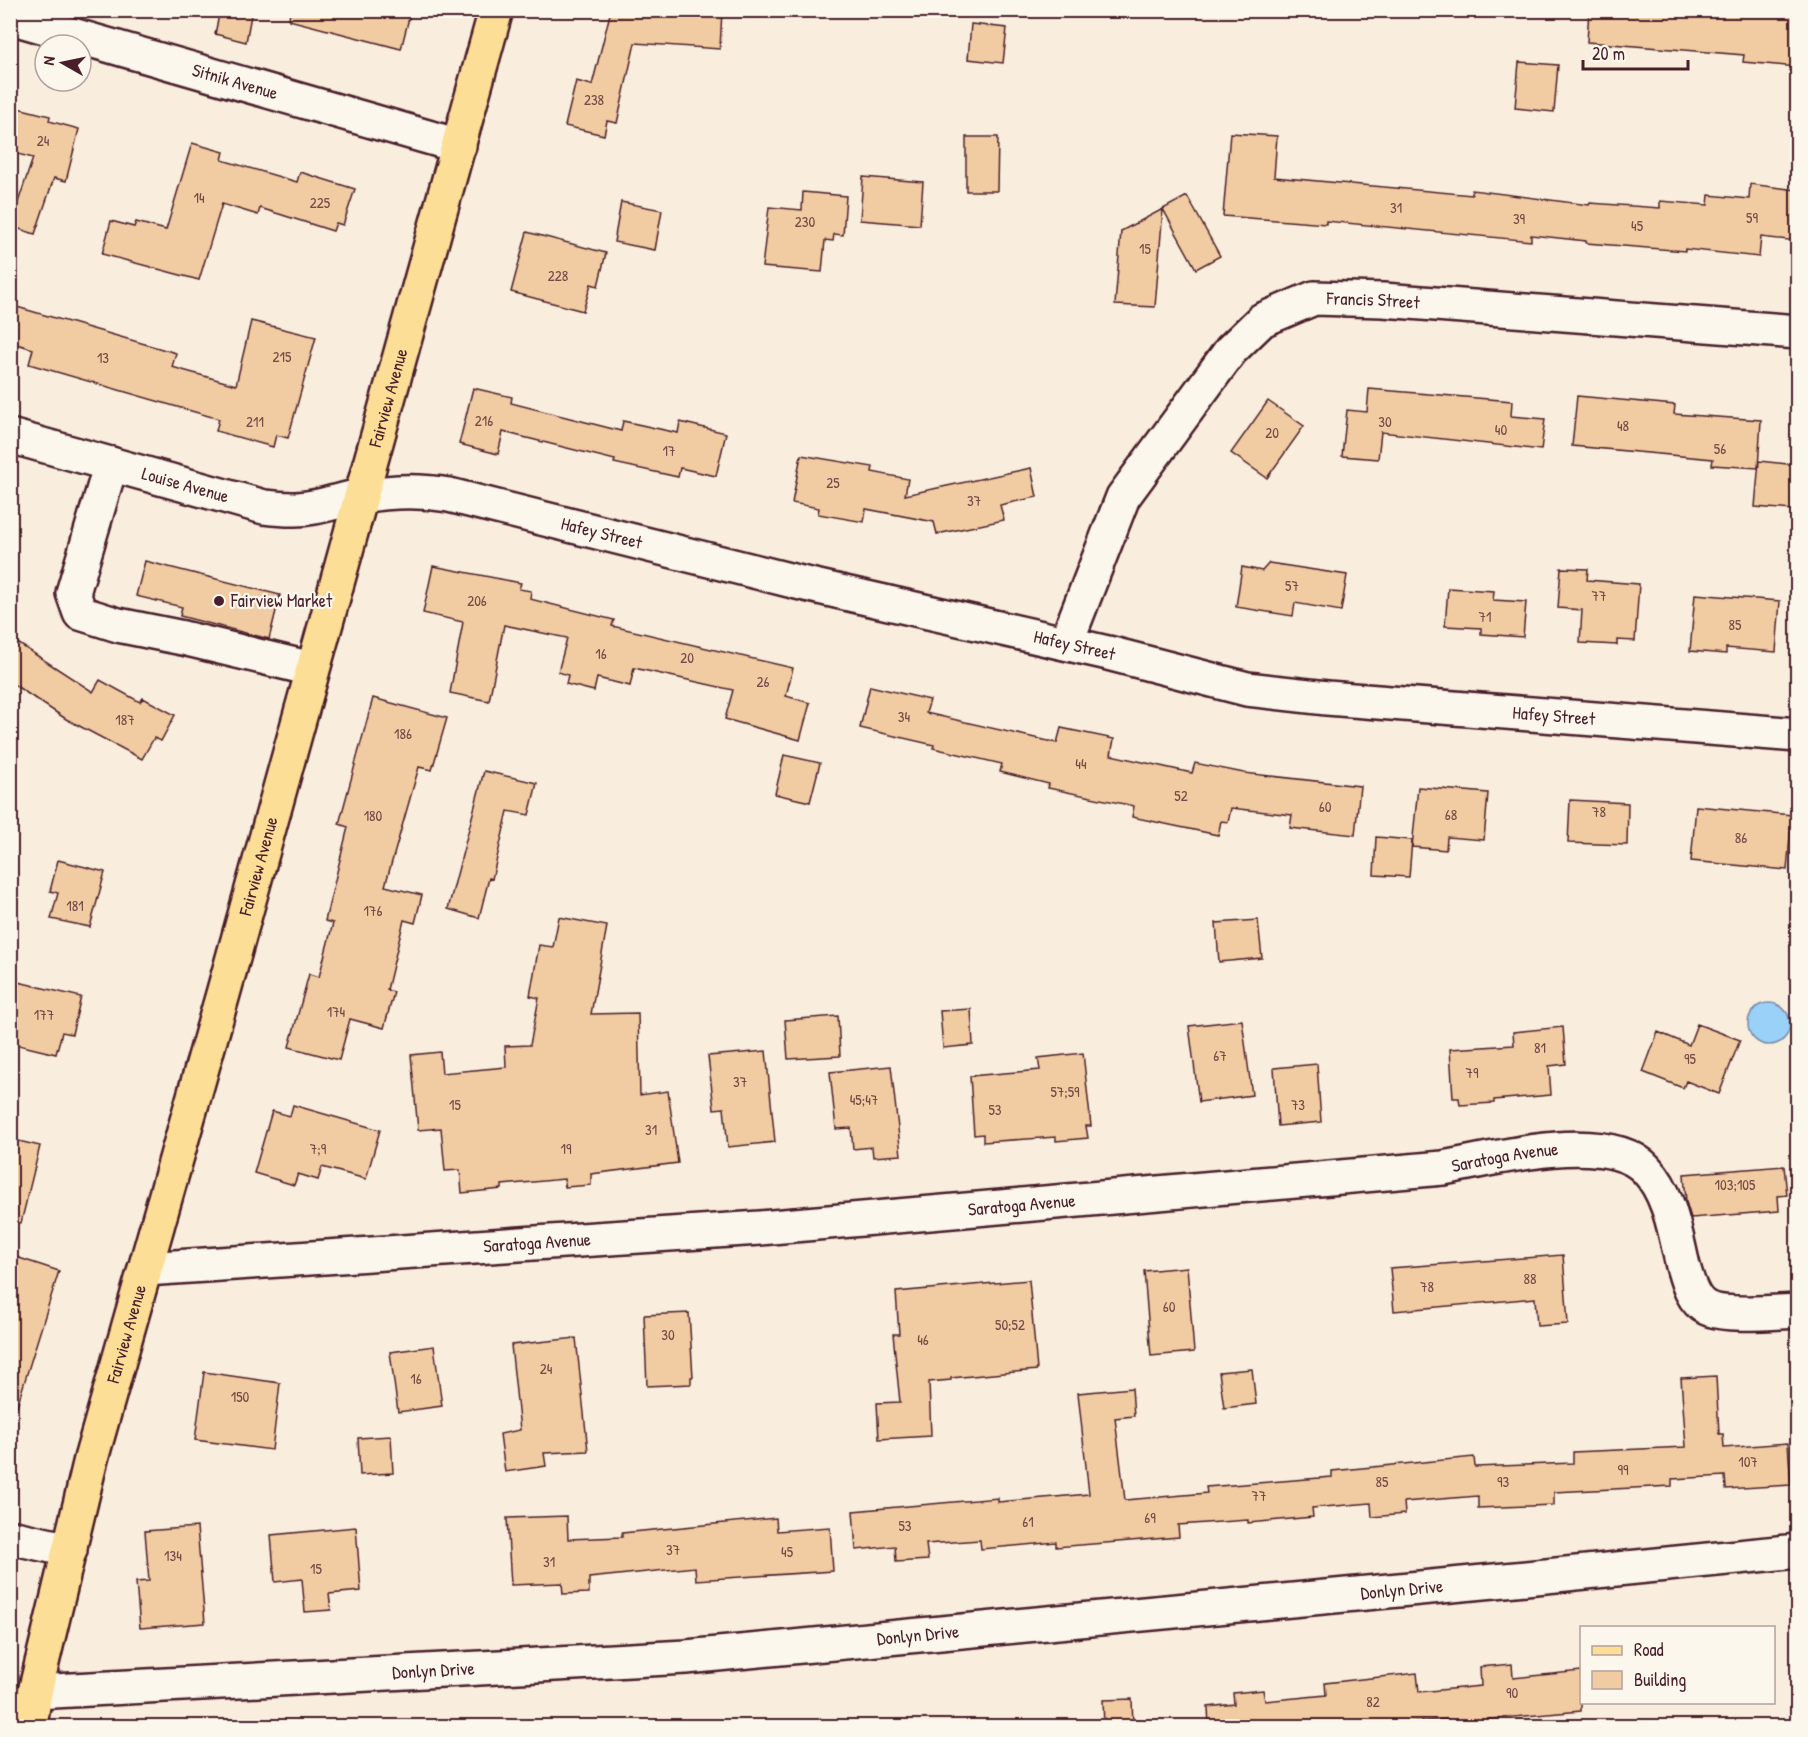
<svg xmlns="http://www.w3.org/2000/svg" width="1808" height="1737" font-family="'Patrick Hand',sans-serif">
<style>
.water{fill:#99d1f8;stroke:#798aa6;stroke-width:1.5}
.building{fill:#f1cba1;stroke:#4a1f2b;stroke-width:1.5}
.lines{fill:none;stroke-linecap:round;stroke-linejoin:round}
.minor-casing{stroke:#4a1f2b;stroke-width:38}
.major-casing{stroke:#4a1f2b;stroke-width:38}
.minor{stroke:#fbf7ec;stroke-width:33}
.major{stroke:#fcde96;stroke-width:33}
.poi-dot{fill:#4a1f2b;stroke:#fbf7ec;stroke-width:2}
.labels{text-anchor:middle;stroke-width:4.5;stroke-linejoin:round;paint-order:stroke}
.number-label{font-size:15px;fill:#744a48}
.street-label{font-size:18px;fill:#4a1f2b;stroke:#fbf7ec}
.poi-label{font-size:18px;fill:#4a1f2b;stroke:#fbf7ec;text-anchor:start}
</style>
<rect width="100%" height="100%" fill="#f9eedd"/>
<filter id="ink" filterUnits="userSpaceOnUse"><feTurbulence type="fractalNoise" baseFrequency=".0167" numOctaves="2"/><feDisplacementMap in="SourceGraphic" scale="12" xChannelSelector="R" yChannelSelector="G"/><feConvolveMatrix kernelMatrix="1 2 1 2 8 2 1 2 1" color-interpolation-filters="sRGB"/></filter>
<g filter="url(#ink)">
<path class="water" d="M1748 1024a21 21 0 1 1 42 0a21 21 0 1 1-42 0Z"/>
<path class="building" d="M220,10H252L246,42L215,34Z
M290,10H411L401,49L289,20Z
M611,10H722L720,49L635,43L617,123L607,121L604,135L565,126L576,81L592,85Z
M1589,10H1670L1704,13V11L1748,14V10H1797V67L1743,62L1744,55L1587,42Z
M971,24L1007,28L1003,63L968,59Z
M1519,62L1558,65L1554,112L1515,108Z
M10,106L50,116L49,121L79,129L66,181L54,178L35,234L10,226L33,158L10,152Z
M1230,133L1277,136L1274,177L1472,195V190L1589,205L1590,203L1660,208V201L1708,205L1709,195L1749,199L1750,184L1797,190V241L1761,237L1759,257L1685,249V251L1586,243V241L1531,235V241L1326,221V224L1223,216Z
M966,137H998L997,191H966Z
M192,143L224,152L222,160L297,182L300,172L355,189L343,225L336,223L333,231L260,208L258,215L222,204L199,280L102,254L111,221L134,227L136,222L166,230Z
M863,177L923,182L920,225L860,220Z
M803,192L846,196L843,235L834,234L833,241L825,240L822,272L762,267L769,207L802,210Z
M1187,196L1220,256L1196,269L1163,209Z
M621,202L662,210L655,250L614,242Z
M1163,209L1155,307L1115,305L1121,231Z
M527,232L606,253L598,286L591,284L583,311L511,292Z
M10,305L176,353L172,367L236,385L251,321L316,337L288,438L276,435L273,447L216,431L219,419L29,364L33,349L10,342Z
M473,388L512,397L511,403L621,431L623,421L678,433L680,422L726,433L716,476L680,468L678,477L614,463L615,460L503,432L498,454L459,444Z
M1369,389L1512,401L1511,416L1545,419L1541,450L1381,432L1378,459L1342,456L1347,410L1367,412Z
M1577,396L1675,405L1674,414L1761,420L1758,468L1712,465L1713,459L1572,446Z
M1268,401L1304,426L1267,478L1231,453Z
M801,455L873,467L872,472L908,479L905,495L1031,468L1037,497L1000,505L1004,520L937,534L934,522L866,509L864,522L818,514L819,508L792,503Z
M1759,461L1797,465L1793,510L1755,507Z
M145,561L280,595L269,639L180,616L182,607L136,596Z
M1269,563L1347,575L1341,611L1295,603L1293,616L1236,607L1242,567L1262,571Z
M433,566L521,583L519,589L531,591L530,599L614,620L612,626L793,668L786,696L810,703L800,740L725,719L733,690L634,668L630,686L597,678L594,691L566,684L568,675L558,672L567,638L504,625L489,701L450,693L463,622L423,613Z
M1561,568L1588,569L1587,580L1639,584L1635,641L1617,640V645L1580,643L1582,610L1558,608Z
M1448,588L1494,591L1493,600L1526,602L1523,637L1481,634V628L1445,626Z
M1695,594L1780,601L1776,652L1726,648V654L1690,651Z
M10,638L93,692L100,680L140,702L143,698L175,715L161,741L154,738L142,759L66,719L10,682Z
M870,686L930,700L926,713L1057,743L1061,728L1114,739L1111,755L1192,773L1195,763L1244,773L1360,786L1355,835L1290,828L1292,815L1231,808L1228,822L1221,821L1218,835L1132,817L1134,806L1048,788L1049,784L1000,772L1002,764L933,748L934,745L860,728Z
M373,698L447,718L432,770L419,767L385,886L422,895L415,923L404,920L387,990L394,992L384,1028L350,1019L339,1060L289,1047L309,974L319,977L333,923L325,921L348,827L339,824Z
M784,755L820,763L810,802L775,794Z
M484,771L537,783L529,815L508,811L492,879L489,878L479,918L448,909Z
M1418,787L1488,793L1484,840L1447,837L1446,850L1412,847Z
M1570,800L1628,803L1627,845L1568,843Z
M1696,806L1792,815L1787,870L1691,861Z
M1376,837L1412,840L1409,877L1374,875Z
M58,860L105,872L90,927L51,919L58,893L50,891Z
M559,917L607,926L591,1014L638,1013L640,1095L668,1091L678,1163L591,1174V1185L565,1187L564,1179L502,1185V1189L462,1193L460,1170L445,1171L441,1128L418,1130L411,1055L440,1052L442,1073L506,1067L505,1046L530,1045L539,998L530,996L539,945L553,947Z
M1258,920L1262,958L1219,962L1216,923Z
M10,980L81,997L72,1034L62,1032L56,1054L10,1043Z
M971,1009L973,1045L943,1048L940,1011Z
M838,1016L840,1056L788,1059L785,1020Z
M1242,1020L1252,1095L1199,1102L1189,1026Z
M1697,1024L1740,1040L1719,1094L1686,1081L1683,1088L1643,1072L1658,1032L1689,1045Z
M1563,1027L1566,1064L1549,1066L1551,1095L1494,1100V1103L1460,1105L1459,1098H1453L1450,1049L1514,1045L1513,1032Z
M766,1051L775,1142L728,1147L724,1108L714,1109L708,1056Z
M1083,1053L1091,1126H1086L1088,1138L1056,1141V1137L983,1142V1134L974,1135L970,1076L1040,1070L1038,1058Z
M1317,1064L1321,1122L1278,1126L1274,1068Z
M891,1066L901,1155L873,1157L872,1147L853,1149L851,1128L836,1129L830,1072Z
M293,1105L380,1130L366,1179L322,1167L318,1180L298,1174L294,1185L254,1173L272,1111L290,1116Z
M10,1139L40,1146L21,1223L10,1222Z
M1784,1166L1787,1195L1778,1196L1779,1211L1691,1218L1686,1202L1684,1174Z
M10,1255L59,1271L17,1406L10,1405Z
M1563,1255L1568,1324L1537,1326L1535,1298L1394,1311L1390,1268Z
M1187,1267L1194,1352L1151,1356L1144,1271Z
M1029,1280L1037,1370L951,1378V1380L929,1382L931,1436L879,1439L877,1403L900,1402L893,1334H899L896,1292Z
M689,1313L693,1377H691V1384L647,1386L644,1315Z
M576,1338L588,1451L544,1453L546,1466L505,1472L500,1434L520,1430L511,1345Z
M434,1346L442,1406L398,1412L390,1352Z
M1252,1369L1256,1404L1224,1408L1219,1372Z
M204,1372L280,1383L272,1450L195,1440Z
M1716,1376L1719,1434H1723L1724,1448L1788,1443L1791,1485L1726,1489L1725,1476L1672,1479V1486L1554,1492V1505L1478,1508V1496L1404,1502L1405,1514L1372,1517L1371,1503L1312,1508L1313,1517L1248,1523V1520L1178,1525L1179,1537L1056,1547V1542L981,1549L980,1540L926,1544L928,1560L896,1562L895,1546L856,1550L853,1511L998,1498V1502L1089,1494L1078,1393L1132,1388L1134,1416L1115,1418L1125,1500L1207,1493L1206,1487L1332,1477V1471L1474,1457L1475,1467L1573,1463V1452L1686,1447L1681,1378Z
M391,1436L393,1473L360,1475L358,1438Z
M567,1516L568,1539L622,1537V1533L776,1518L777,1531L830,1527L833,1571L696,1580L695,1567L589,1578V1593L563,1594L562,1583L511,1585L507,1518Z
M197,1527L205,1623L140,1628L136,1582L149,1581L145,1531Z
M356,1527L361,1591L329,1594L331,1610L305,1612L302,1579L275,1582L271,1535Z
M1512,1664L1513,1678L1581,1671V1711L1448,1723V1719L1373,1726H1209L1208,1707L1234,1704L1233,1693L1263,1690L1265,1701L1326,1695L1325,1683L1417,1673L1419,1692L1481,1686L1480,1667Z
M1132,1699L1133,1726H1104L1103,1700Z"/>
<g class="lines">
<g class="minor-casing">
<g id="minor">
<path id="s1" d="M10,17L459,146"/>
<path id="s2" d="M10,436L264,507C273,508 282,509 292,509C315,510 338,500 361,496C390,491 420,490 449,495L801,583L1108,653L1247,689L1327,698L1798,735"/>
<path d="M111,464L73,593L80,613L118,625L183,638L312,669"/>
<path id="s3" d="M1066,643L1123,497L1231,350L1262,320L1314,298L1383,300L1798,332"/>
<path id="s4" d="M145,1269L760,1228L1443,1168C1493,1159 1607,1128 1646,1169C1670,1194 1675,1233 1683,1266C1687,1280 1692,1301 1707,1308C1726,1317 1775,1312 1798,1311"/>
<path d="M10,1537L70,1550"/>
<path id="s5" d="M35,1692L686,1657L1505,1580L1798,1551"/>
</g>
</g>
<g class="major-casing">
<g id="major">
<path id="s6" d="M30,1726L35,1692L91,1459L223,994L496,10"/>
</g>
</g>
<use href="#minor" class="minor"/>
<use href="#major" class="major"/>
</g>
</g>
<circle class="poi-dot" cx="219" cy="601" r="6"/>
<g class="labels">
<g class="number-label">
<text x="594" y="105">238</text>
<text x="43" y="146">24</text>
<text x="199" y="203">14</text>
<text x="320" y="208">225</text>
<text x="1396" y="213">31</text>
<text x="1752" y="223">59</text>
<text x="1519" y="224">39</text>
<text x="805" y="227">230</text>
<text x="1637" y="231">45</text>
<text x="1145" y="254">15</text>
<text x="558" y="281">228</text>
<text x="282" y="362">215</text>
<text x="103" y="363">13</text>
<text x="484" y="426">216</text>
<text x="255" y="427">211</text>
<text x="1385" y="427">30</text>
<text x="1623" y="431">48</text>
<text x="1501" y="435">40</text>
<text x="1272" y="438">20</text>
<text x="1720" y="454">56</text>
<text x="669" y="456">17</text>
<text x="833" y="488">25</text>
<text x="974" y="506">37</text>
<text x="1292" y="591">57</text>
<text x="1599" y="601">77</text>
<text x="477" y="606">206</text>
<text x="1485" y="622">71</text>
<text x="1735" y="630">85</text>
<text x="601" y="659">16</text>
<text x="687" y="663">20</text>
<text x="763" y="687">26</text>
<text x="904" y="722">34</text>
<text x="125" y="725">187</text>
<text x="403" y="739">186</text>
<text x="1081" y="769">44</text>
<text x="1181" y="801">52</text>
<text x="1325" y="812">60</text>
<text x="1599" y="817">78</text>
<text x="1451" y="820">68</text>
<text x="373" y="821">180</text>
<text x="1741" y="843">86</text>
<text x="75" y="911">181</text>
<text x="373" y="916">176</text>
<text x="336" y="1017">174</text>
<text x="44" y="1020">177</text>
<text x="1540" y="1053">81</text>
<text x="1220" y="1061">67</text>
<text x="1690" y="1064">95</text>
<text x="1472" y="1078">79</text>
<text x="740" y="1087">37</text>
<text x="1065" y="1097">57;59</text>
<text x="864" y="1105">45;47</text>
<text x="455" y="1110">15</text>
<text x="1298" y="1110">73</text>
<text x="995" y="1115">53</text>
<text x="651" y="1135">31</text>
<text x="318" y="1154">7;9</text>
<text x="566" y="1154">19</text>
<text x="1735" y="1190">103;105</text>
<text x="1530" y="1284">88</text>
<text x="1427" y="1292">78</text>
<text x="1169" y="1312">60</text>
<text x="1010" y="1330">50;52</text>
<text x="668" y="1340">30</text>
<text x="923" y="1345">46</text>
<text x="546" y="1374">24</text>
<text x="416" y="1384">16</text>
<text x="240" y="1402">150</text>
<text x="1748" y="1467">107</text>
<text x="1623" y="1475">99</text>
<text x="1382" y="1487">85</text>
<text x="1503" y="1487">93</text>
<text x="1259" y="1501">77</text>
<text x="1150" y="1523">69</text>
<text x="1028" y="1527">61</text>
<text x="905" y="1531">53</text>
<text x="673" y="1555">37</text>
<text x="787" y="1557">45</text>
<text x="173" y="1561">134</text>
<text x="549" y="1567">31</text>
<text x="316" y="1574">15</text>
<text x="1512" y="1698">90</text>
<text x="1373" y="1707">82</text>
</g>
<g class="street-label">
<text dy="6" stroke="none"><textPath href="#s1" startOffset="234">Sitnik Avenue</textPath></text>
<text dy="6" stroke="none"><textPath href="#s3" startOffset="498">Francis Street</textPath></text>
<text dy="6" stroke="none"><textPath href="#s6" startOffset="1376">Fairview Avenue</textPath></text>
<text dy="6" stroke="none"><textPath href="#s2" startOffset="182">Louise Avenue</textPath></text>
<text dy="6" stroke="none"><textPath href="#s2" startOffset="608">Hafey Street</textPath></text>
<text dy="6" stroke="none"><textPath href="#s2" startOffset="1094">Hafey Street</textPath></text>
<text dy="6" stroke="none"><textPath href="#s2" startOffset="1580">Hafey Street</textPath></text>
<text dy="6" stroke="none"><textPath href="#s6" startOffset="890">Fairview Avenue</textPath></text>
<text dy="6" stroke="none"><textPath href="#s4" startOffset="1365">Saratoga Avenue</textPath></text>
<text dy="6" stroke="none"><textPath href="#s4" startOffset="879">Saratoga Avenue</textPath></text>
<text dy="6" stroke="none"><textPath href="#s4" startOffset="393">Saratoga Avenue</textPath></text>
<text dy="6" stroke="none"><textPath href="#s6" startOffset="404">Fairview Avenue</textPath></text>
<text dy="6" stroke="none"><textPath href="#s5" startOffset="1371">Donlyn Drive</textPath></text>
<text dy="6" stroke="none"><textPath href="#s5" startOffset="885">Donlyn Drive</textPath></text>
<text dy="6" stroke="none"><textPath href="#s5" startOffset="399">Donlyn Drive</textPath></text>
</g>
<g class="poi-label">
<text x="231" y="607">Fairview Market</text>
</g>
</g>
<rect width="1808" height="1737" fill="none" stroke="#fbf7ec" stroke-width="36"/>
<rect x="18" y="18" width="1772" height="1701" fill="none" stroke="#4a1f2b" stroke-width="2" filter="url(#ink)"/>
<rect x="1580" y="1626" width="195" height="78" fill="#fbf7ec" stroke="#b4a19f" stroke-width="1.5"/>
<rect x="1592" y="1646" width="30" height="9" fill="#fcde96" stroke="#b4a19f" stroke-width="1.5"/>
<text x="1634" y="1656" font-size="18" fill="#4a1f2b">Road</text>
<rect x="1592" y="1671" width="30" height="18" fill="#f1cba1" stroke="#b4a19f" stroke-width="1.5"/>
<text x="1634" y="1686" font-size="18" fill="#4a1f2b">Building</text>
<g transform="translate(63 63) rotate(279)"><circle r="28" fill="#fbf7ec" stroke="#b4a19f" stroke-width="1.5"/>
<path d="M0-4.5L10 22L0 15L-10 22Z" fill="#4a1f2b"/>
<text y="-9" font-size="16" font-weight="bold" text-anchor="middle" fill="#4a1f2b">N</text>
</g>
<path d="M1583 60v9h105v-9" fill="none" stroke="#4a1f2b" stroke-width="3"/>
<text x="1592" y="60" font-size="18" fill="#4a1f2b" stroke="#fbf7ec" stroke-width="4.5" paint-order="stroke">20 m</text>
</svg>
